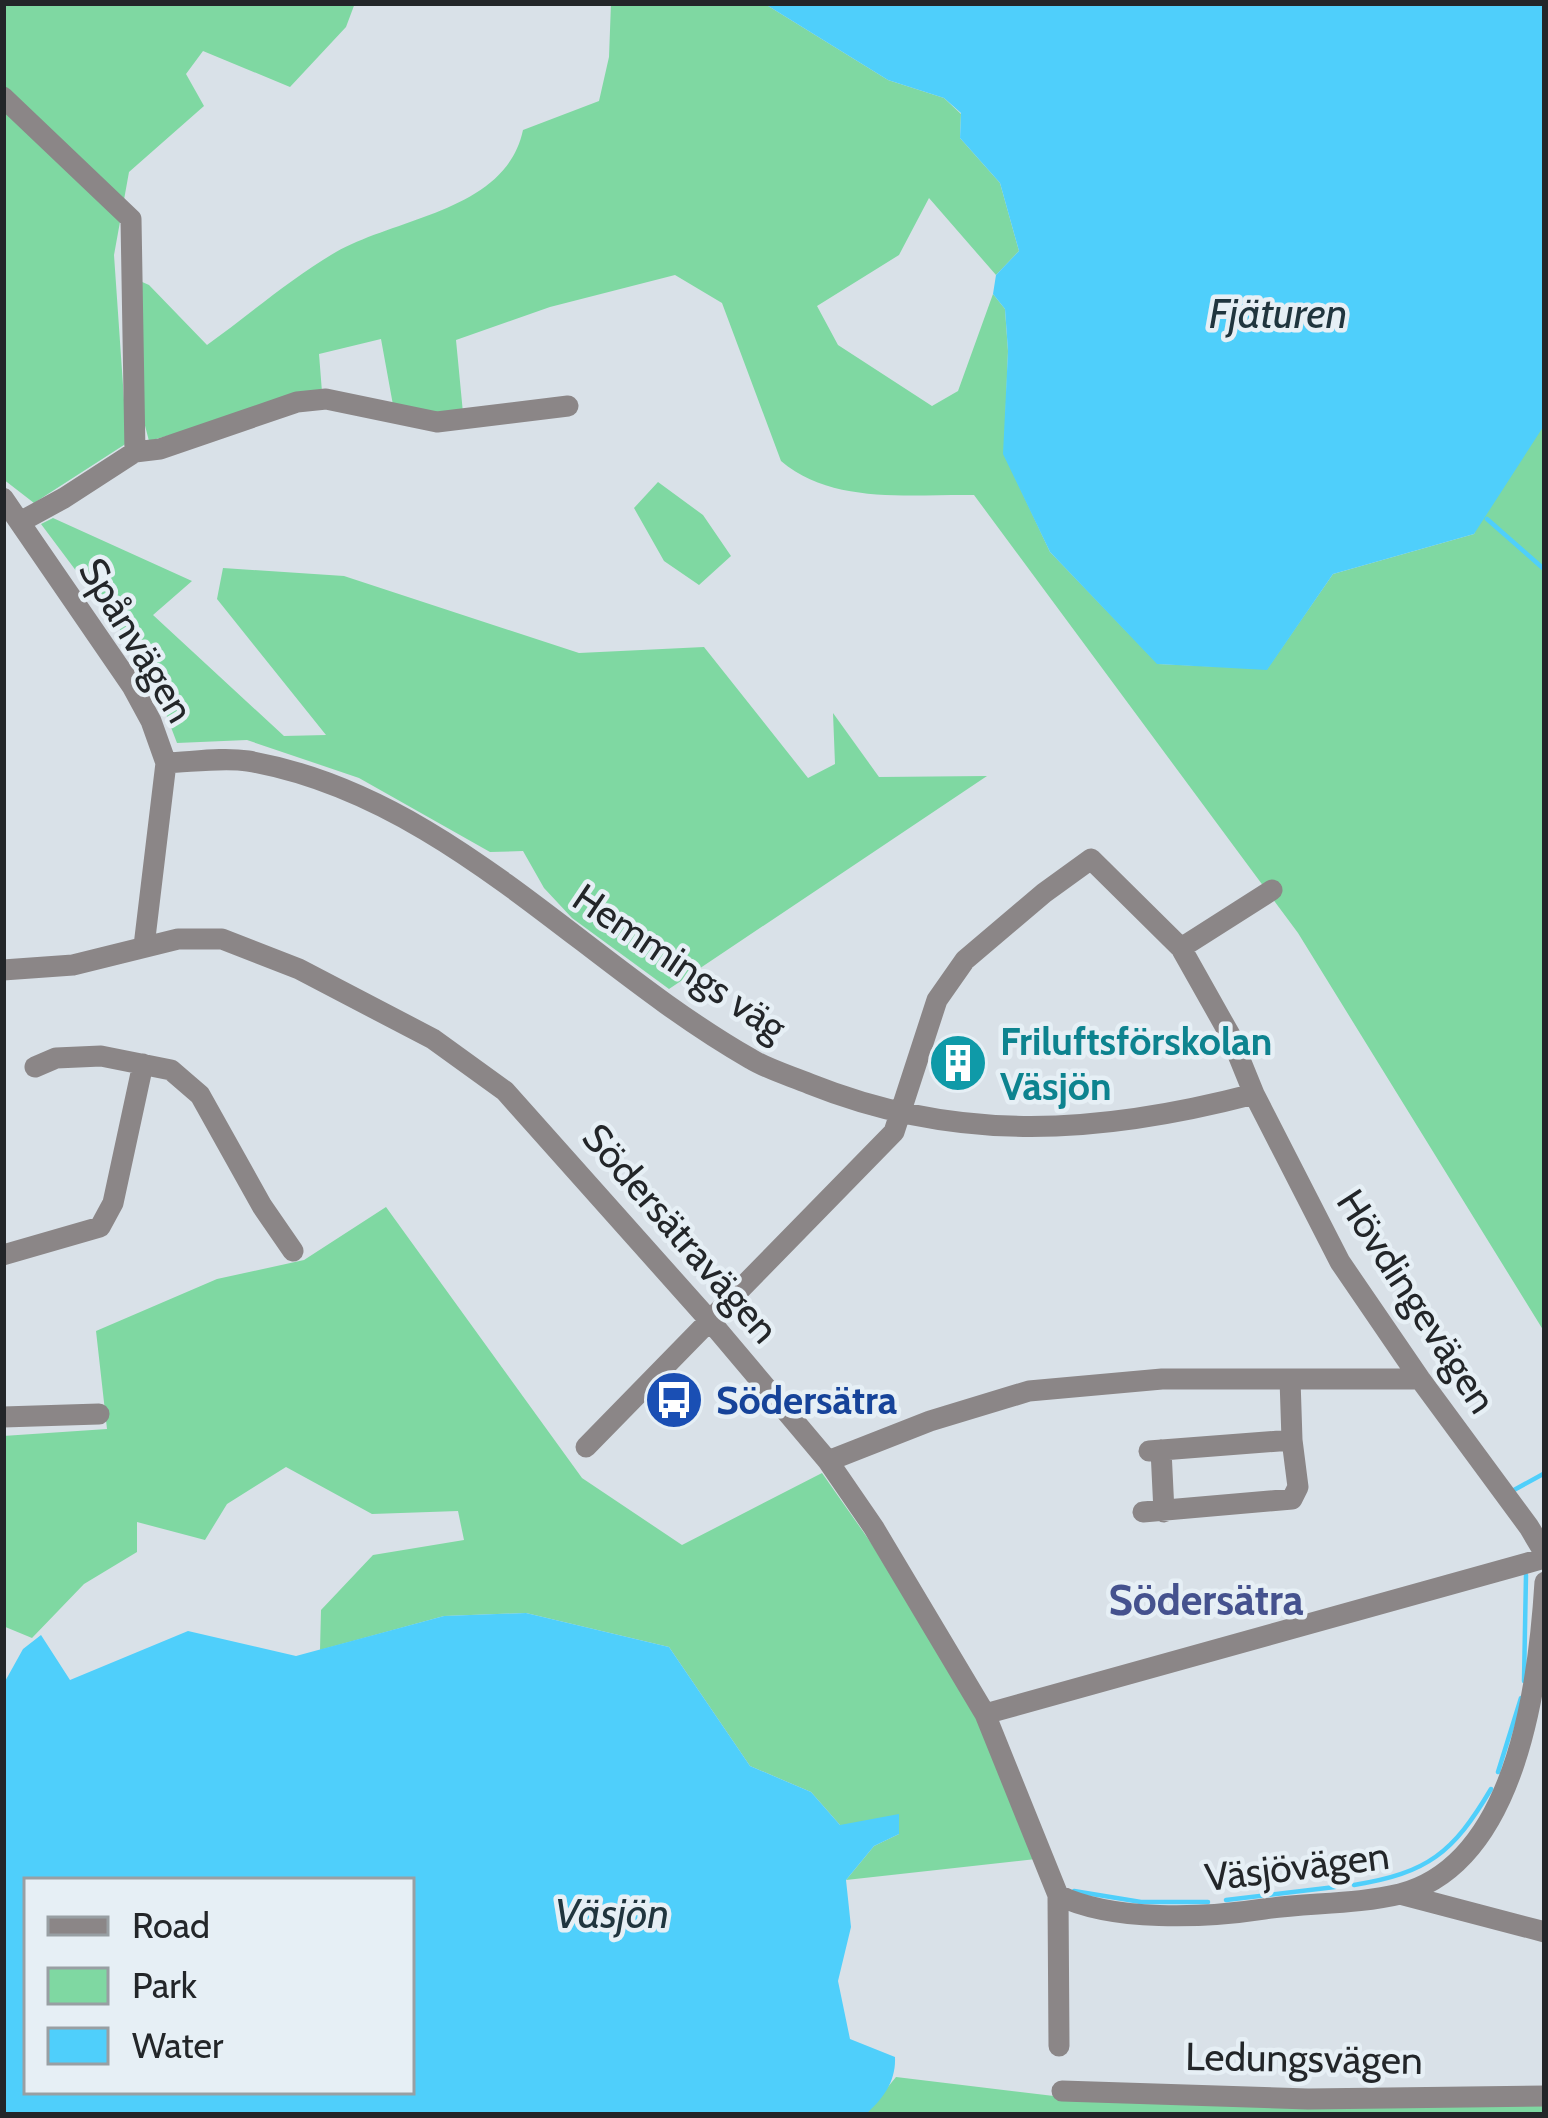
<svg xmlns="http://www.w3.org/2000/svg" width="1548" height="2118" font-family="Cabin,sans-serif">
<style>
.green{fill:#7fd8a2}
.water{fill:#4fcffb;fill-rule:evenodd}
.lines{fill:none;stroke-linecap:round;stroke-linejoin:round}
.stream{stroke:#4fcffb;stroke-width:4.5}
.minor{stroke:#8b8687;stroke-width:21}
.labels{text-anchor:middle;stroke-width:9;stroke-linejoin:round;paint-order:stroke}
.street-label{font-size:39px;fill:#232629;stroke:#e6eff5}
.culture-label{font-size:39px;font-weight:bold;fill:#0d838f;stroke:#e6eff5;text-anchor:start}
.transit-label{font-size:39px;font-weight:bold;fill:#164399;stroke:#e6eff5;text-anchor:start}
.water-label{font-size:42px;font-style:italic;fill:#20353e;stroke:#e6eff5}
.neighbourhood-label{font-size:42px;font-weight:bold;fill:#45528e;stroke:#e6eff5}
</style>
<rect width="100%" height="100%" fill="#d9e1e8"/>
<path class="green" d="M3,3H355L346,27L290,87L203,51L186,74L204,106L129,172L114,255L127,443L34,503L3,479Z
M611,3L765,4L888,80L944,98L961,114L960,138L1000,183L1019,251L996,275L929,198L899,255L817,306L838,345L932,406L958,391L993,294L1005,309L1008,351L1004,454L1050,552L1158,664L1267,669L1333,574L1474,534L1545,366V1333L1298,933L974,495C910,494 833,505 781,461L722,303L675,275L550,307L456,340L463,413L421,414L393,405L381,339L319,354L322,392L149,441L142,414L140,281L149,285L207,345C249,315 291,278 336,252C397,217 506,211 523,130L599,101L609,57Z
M658,482L703,515L731,556L699,585L664,561L634,508Z
M53,518L192,581L153,615L284,736L326,735L217,599L223,568L344,576L579,653L704,647L808,778L835,764L833,713L879,777L987,776L669,989L572,918L544,888L523,851L490,852L359,778L247,740L177,743L148,667L41,524Z
M386,1207L582,1478L682,1545L822,1473L909,1597L976,1718L1036,1859L846,1880L874,1846L899,1834L840,1825L811,1792L750,1766L669,1647L526,1613L444,1616L320,1650L321,1610L373,1555L464,1540L458,1511L372,1514L286,1467L227,1504L205,1540L137,1522V1552L84,1584L32,1638L3,1626V1436L107,1429L96,1331L217,1279L304,1260Z
M896,2077L1096,2101L1545,2105V2115H865Z"/>
<path class="water" d="M754,3H1545V424L1474,534L1333,574L1267,670L1157,664L1050,552L1003,454L1008,351L1005,309L993,294L996,275L1019,251L1000,183L960,138L961,113L944,98L888,80L765,4Z
M526,1613L669,1647L750,1766L811,1792L840,1825L899,1814V1834L874,1846L846,1880L851,1927L838,1981L850,2039L895,2057C896,2081 884,2098 865,2115H3V1685L23,1649L41,1635L70,1680L188,1631L296,1656L444,1616ZM27,1881H411V2091H27Z"/>
<g class="lines">
<path class="stream" d="M1487,519L1545,570
M1514,1490L1545,1473
M1524,1681L1526,1575
M1498,1772L1521,1698
M1354,1885C1428,1873 1453,1853 1491,1789
M1074,1891L1141,1902H1208
M1226,1900L1335,1887"/>
<path class="minor" d="M3,97L131,219L135,452L64,498L20,522
M135,452L160,449L297,402L326,399L437,422L568,406
M3,498L132,686L151,721L166,763L144,946
M166,763C192,762 222,757 248,761C445,795 584,964 751,1059C769,1070 791,1076 810,1084C960,1144 1101,1134 1254,1094
M1181,948L1272,890
M3,970L73,965L178,939H222L299,969L433,1039L505,1091L710,1321L828,1461L874,1528L985,1714L1058,1895L1059,2046
M35,1067L56,1058L101,1056L171,1070L200,1095L262,1206L293,1251
M3,1255L100,1227L113,1203L143,1064
M3,1417L99,1414
M586,1447L894,1132L937,1000L965,960L1044,893L1091,859L1181,948L1230,1035L1254,1094L1340,1262L1420,1379L1529,1527L1545,1554
M1161,1450L1164,1512
M1149,1451L1292,1440L1290,1379
M828,1461L930,1421L1029,1391L1162,1379H1420
M1143,1512L1292,1499L1298,1487L1292,1440
M985,1714L1545,1558
M1400,1894L1545,1932
M1058,1895C1112,1922 1205,1918 1264,1909C1307,1903 1359,1904 1400,1894C1518,1863 1539,1680 1545,1582
M1062,2091L1308,2099L1545,2096"/>
</g>
<defs>
<g id="building-disc" transform="scale(3)"><circle r="9.5" fill="#0f9aa8" stroke="#e6eff5"/><path d="M-4-6H4V6H1V3H-1V6H-4ZM-2.5-4.3h1.7v1.8h-1.7ZM.8-4.3h1.7v1.8H.8ZM-2.5-1h1.7V.8h-1.7ZM.8-1h1.7V.8H.8Z" fill="#fff"/></g>
<g id="bus-disc" transform="scale(3)"><circle r="9.5" fill="#1a4fb4" stroke="#e6eff5"/><path d="M-5-6H5V4H4V6H2V4H-2V6H-4V4H-5ZM-3.5-4V0h7V-4ZM-3.5 1.2v1.5H-2V1.2ZM2 1.2v1.5H3.5V1.2Z" fill="#fff"/></g>
</defs>
<g fill-rule="evenodd">
<use href="#building-disc" x="958" y="1063"/>
<use href="#bus-disc" x="674" y="1400"/>
</g>
<g class="labels">
<g class="street-label">
<text transform="translate(137 640) rotate(59)" y="14">Spånvägen</text>
<text transform="translate(680 962) rotate(34)" y="14">Hemmings väg</text>
<text transform="translate(681 1233) rotate(49)" y="14">Södersätravägen</text>
<text transform="translate(1417 1301) rotate(57)" y="14">Hövdingevägen</text>
<text transform="translate(1297 1866) rotate(-7)" y="14">Väsjövägen</text>
<text transform="translate(1304 2058) rotate(1)" y="14">Ledungsvägen</text>
</g>
<g class="culture-label">
<text x="1000" y="1055">Friluftsförskolan<tspan x="1000" dy="45">Väsjön</tspan></text>
</g>
<g class="transit-label">
<text x="716" y="1414">Södersätra</text>
</g>
<g class="water-label">
<text x="1278" y="328">Fjäturen</text>
<text x="612" y="1928">Väsjön</text>
</g>
<g class="neighbourhood-label">
<text x="1206" y="1615">Södersätra</text>
</g>
</g>
<rect width="1548" height="2118" fill="none" stroke="#232629" stroke-width="12"/>
<rect x="24" y="1878" width="390" height="216" fill="#e6eff5" stroke="#989fa3" stroke-width="3"/>
<rect x="48" y="1917" width="60" height="18" fill="#8b8687" stroke="#989fa3" stroke-width="3"/>
<text x="132" y="1938" font-size="36" fill="#232629">Road</text>
<rect x="48" y="1968" width="60" height="36" fill="#7fd8a2" stroke="#989fa3" stroke-width="3"/>
<text x="132" y="1998" font-size="36" fill="#232629">Park</text>
<rect x="48" y="2028" width="60" height="36" fill="#4fcffb" stroke="#989fa3" stroke-width="3"/>
<text x="132" y="2058" font-size="36" fill="#232629">Water</text>
</svg>
